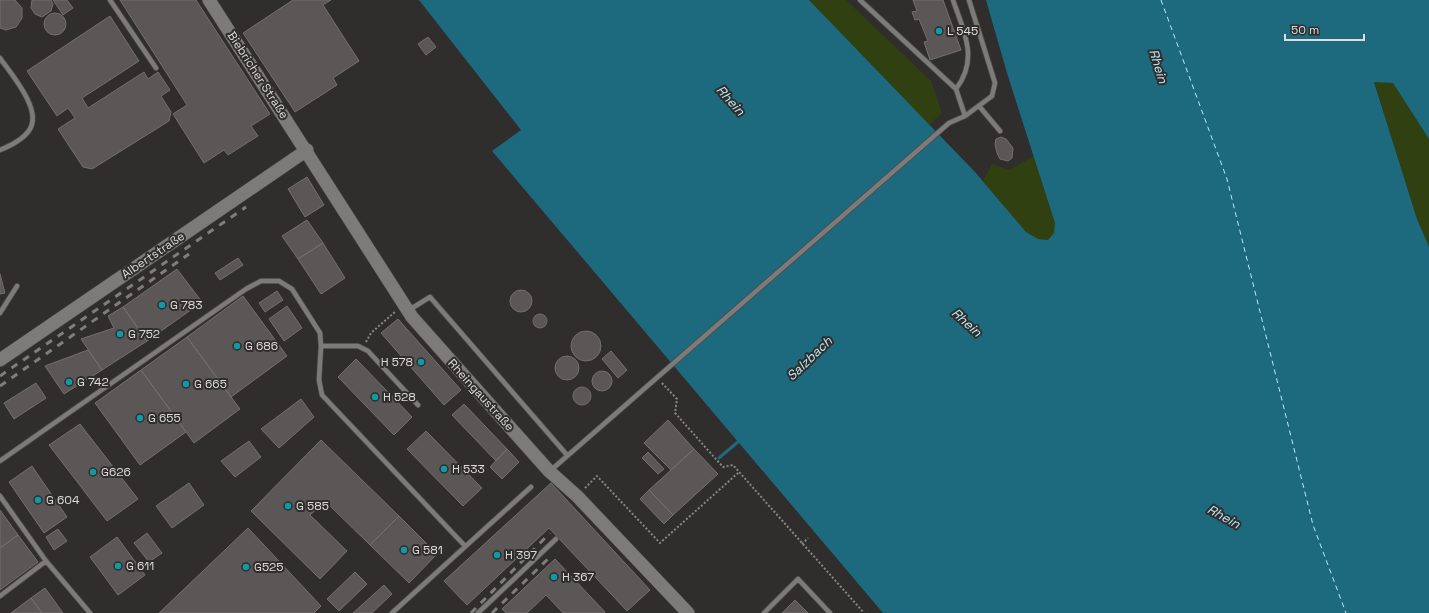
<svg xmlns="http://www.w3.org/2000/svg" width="1429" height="613" font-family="'Space Grotesk',sans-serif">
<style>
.green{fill:#304010}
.water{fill:#1d6a7e}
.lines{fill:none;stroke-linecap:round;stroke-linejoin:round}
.stream{stroke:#1d6a7e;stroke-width:3}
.ferry{stroke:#bbe9f7;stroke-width:1;stroke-dasharray:5 4;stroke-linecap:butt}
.building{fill:#5a5756;stroke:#736f6e}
.lane-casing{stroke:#4b4948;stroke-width:6}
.secondary-casing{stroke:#4b4948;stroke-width:14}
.path{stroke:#888786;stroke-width:2;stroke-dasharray:2 2;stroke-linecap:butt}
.lane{stroke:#7d7b79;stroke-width:4.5}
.secondary{stroke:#7d7b79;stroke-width:13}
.rail{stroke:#7f7e7d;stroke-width:3;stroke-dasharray:7 7;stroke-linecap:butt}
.culture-dot{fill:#0f9aa8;stroke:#302e2d;stroke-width:1.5}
.labels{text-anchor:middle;stroke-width:4;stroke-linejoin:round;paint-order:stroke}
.poi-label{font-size:12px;fill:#dddcdb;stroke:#302e2d;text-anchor:start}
.street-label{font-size:12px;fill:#dddcdb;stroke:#302e2d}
.water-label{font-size:13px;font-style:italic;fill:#bbe9f7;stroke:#302e2d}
</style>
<rect width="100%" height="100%" fill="#302e2d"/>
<path class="green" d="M809,0H846L931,81L942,113L929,125Z
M1374,81L1393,83L1429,139V247L1417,219Z
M1034,156L1055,223L1054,233L1049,240L1038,239L1026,232L983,181L992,164L1009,170Z"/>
<path class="water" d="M419,0H809L975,172L1026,232L1038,239L1048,240L1054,233L1055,223L1007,73L986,0H1429V139L1393,83L1374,82L1417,219L1429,247V613H883L492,151L521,130Z"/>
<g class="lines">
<path class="stream" d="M719,458L739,441"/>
<path class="ferry" d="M1161,0L1227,179L1313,525L1346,613"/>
</g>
<path class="building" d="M0,0H15L22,8V18L16,27L6,30L0,28Z
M32,0H51L53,4L51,11L42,17L35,14L31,8Z
M53,0H67L73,8L63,15Z
M120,0H196L270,114L251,126L258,136L228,155L224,150L204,163L173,114L187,105Z
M293,0H331L323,5L359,61L333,78L337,85L295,112L243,33Z
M913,0H943L961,50L930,60L924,42L928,41L919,19L915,20L912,12L917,11Z
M44 24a11 11 0 1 1 22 0a11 11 0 1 1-22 0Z
M110,16L139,61L82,98L88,108L144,72L148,79L158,72L170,90L161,96L171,112L169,121L92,169L83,167L58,129L75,118L68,108L57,116L27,71Z
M428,37L436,47L426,55L418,44Z
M1001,137L1006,139L1013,148L1012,158L1008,161L1000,159L997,153L995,144L996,139Z
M307,177L324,205L305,217L288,189Z
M307,220L323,243L298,259L282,236Z
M323,243L345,278L321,294L298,259Z
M238,258L243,265L220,280L215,273Z
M177,269L202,302L147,341L123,307Z
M0,274L5,293L0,294Z
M510 301a11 11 0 1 1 22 0a11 11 0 1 1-22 0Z
M277,291L283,300L265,312L259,303Z
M243,296L287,356L231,397L187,337Z
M287,306L302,328L284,341L269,319Z
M123,307L147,341L102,370L81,339L114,328L108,316Z
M533 321a7 7 0 1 1 14 0a7 7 0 1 1-14 0Z
M398,319L461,390L444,405L381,333Z
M571 346a15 15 0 1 1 30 0a15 15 0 1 1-30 0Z
M187,337L240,409L194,443L141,370Z
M88,350L102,370L64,394L45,366Z
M611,351L627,370L618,378L602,359Z
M555 368a12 12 0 1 1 24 0a12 12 0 1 1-24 0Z
M356,359L412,417L394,435L338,377Z
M141,370L186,432L140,465L95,403Z
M592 381a10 10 0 1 1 20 0a10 10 0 1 1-20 0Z
M36,383L46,398L14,419L4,403Z
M573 396a9 9 0 1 1 18 0a9 9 0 1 1-18 0Z
M301,399L314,417L279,448L261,429Z
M464,404L507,449L496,461L452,415Z
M668,420L694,449L671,470L644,443Z
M80,424L138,499L107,521L49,445Z
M426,431L482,488L463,506L407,449Z
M321,440L399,516L370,545L325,501L310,515L347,551L320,579L251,511Z
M249,441L261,457L235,477L221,461Z
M507,449L519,462L502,479L490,467Z
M694,449L718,474L673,515L649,490Z
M648,452L664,469L658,474L642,458Z
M32,466L67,517L44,533L9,482Z
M189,483L204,505L172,528L156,506Z
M551,483L650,590L627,611L549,528L467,605L444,581Z
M649,490L673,515L664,524L640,499Z
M0,510L18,535L0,548Z
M399,516L437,554L409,583L370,545Z
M248,528L321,606L314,613H159Z
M58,529L67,541L54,550L46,537Z
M147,533L162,553L149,562L134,543Z
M18,535L38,562L0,590V548Z
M117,537L145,575L118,595L90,557Z
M555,559L605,612L604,613H563L546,595L527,613H506L502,609Z
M355,572L367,584L339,611L327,599Z
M384,585L392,594L372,613H353Z
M45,588L63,613H42L31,598Z
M31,598L42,613H11Z
M795,600L808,613H782Z"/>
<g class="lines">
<g class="lane-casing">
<path id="lane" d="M110,0L156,68
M860,0L956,89
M953,0C964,32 979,59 956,89L965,116
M0,58C11,74 42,109 30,129C24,139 10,146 0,150
M979,106L1000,131
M409,310L430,297L567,455
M0,313L17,286
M321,346H358L368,351L418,405
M0,461L246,289L261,281H279L292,289L320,333L321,346L319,380L322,395L465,546
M550,471L949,123L965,116L992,96L995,83L969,0
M0,496L46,561L90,613
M0,596L46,561
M392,613L531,487
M478,613L556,539
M764,613L798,579L830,613"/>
</g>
<g class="secondary-casing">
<path id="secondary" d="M209,0L412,317L549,471L577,496L688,613
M0,360L307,150"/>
</g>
<path class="path" d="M366,342L371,333L396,311
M662,383L677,399L675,413L723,467L733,465L864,613
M585,488L597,476L660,543L738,473
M802,544L808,538"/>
<use href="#lane" class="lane"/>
<use href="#secondary" class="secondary"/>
<path class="rail" d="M0,376L246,207
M0,386L189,254
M471,613L550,533
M492,613L551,556"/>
</g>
<g class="culture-dot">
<circle cx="939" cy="31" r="4"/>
<circle cx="162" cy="305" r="4"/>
<circle cx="120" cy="334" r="4"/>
<circle cx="237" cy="346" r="4"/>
<circle cx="421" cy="362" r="4"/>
<circle cx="69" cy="382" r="4"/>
<circle cx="186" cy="384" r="4"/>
<circle cx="375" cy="397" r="4"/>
<circle cx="140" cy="418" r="4"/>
<circle cx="444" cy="469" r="4"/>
<circle cx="93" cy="472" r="4"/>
<circle cx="38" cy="500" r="4"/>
<circle cx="288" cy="506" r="4"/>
<circle cx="404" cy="550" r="4"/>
<circle cx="497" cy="555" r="4"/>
<circle cx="118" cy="566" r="4"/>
<circle cx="246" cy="567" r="4"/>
<circle cx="554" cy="577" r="4"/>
</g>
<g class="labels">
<g class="poi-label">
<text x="947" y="35">L 545</text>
<text x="170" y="309">G 783</text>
<text x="128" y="338">G 752</text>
<text x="245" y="350">G 686</text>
<text x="413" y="366" text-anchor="end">H 578</text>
<text x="77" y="386">G 742</text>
<text x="194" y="388">G 665</text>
<text x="383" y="401">H 528</text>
<text x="148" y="422">G 655</text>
<text x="452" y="473">H 533</text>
<text x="101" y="476">G626</text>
<text x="46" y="504">G 604</text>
<text x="296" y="510">G 585</text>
<text x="412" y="554">G 581</text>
<text x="505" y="559">H 397</text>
<text x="126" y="570">G 611</text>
<text x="254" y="571">G525</text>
<text x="562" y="581">H 367</text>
</g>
<g class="street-label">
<text transform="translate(258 75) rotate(57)" y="4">Biebricher Straße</text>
<text transform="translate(153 255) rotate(-34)" y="4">Albertstraße</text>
<text transform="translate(481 395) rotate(48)" y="4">Rheingaustraße</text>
</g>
<g class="water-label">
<text transform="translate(1159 66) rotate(73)" y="5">Rhein</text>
<text transform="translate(731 100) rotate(48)" y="5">Rhein</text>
<text transform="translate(967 322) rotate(42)" y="5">Rhein</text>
<text transform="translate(809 358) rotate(-44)" y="5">Salzbach</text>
<text transform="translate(1224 516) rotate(29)" y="5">Rhein</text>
</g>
</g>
<path d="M1285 34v6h79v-6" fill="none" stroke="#dddcdb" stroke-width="2"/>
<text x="1291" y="34" font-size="12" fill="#dddcdb" stroke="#302e2d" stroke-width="3" paint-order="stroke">50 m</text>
</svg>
